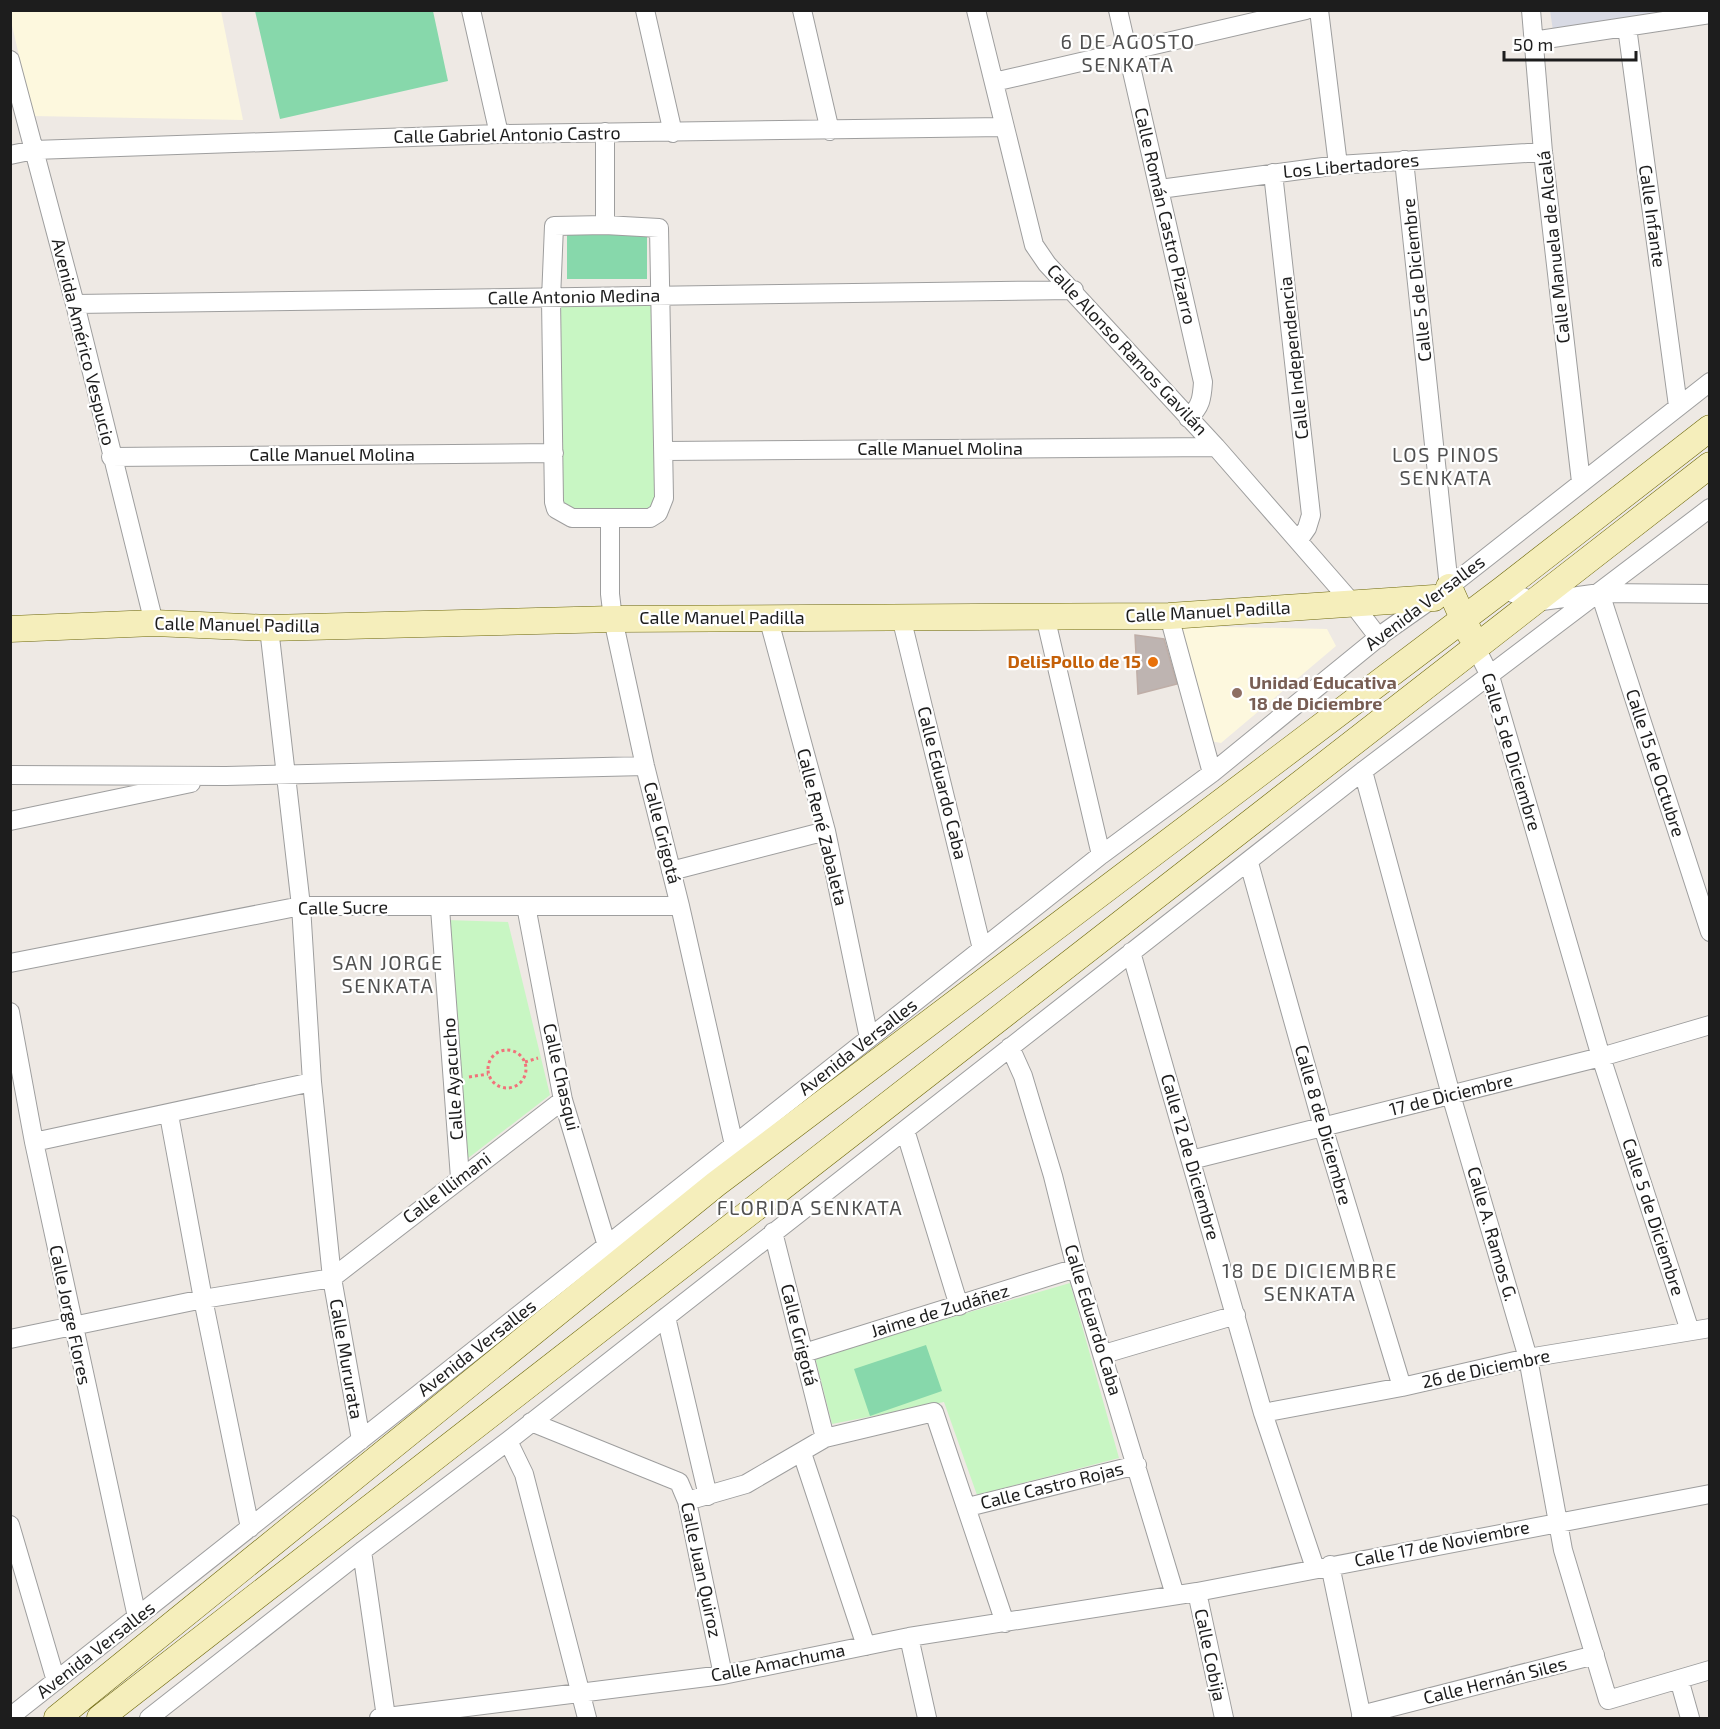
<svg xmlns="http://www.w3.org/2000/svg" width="1720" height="1729" font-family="'Exo 2',sans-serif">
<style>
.education{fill:#fdf8de}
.park{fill:#c8f6c3}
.pitch{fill:#87d8ab}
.plaza{fill:#d8dae4}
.building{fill:#beb4b1;stroke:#bfaea7;stroke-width:1.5}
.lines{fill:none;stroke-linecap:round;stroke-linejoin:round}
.street-casing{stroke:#9e9e9e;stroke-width:20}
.secondary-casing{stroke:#6d680c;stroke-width:27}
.path{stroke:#f1727a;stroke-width:3;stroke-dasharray:3 3;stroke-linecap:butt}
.street{stroke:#fff;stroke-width:18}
.secondary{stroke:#f5eebb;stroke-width:26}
.food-dot{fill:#e8710a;stroke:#fff;stroke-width:2}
.education-dot{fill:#8d6e63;stroke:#fff;stroke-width:2}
.labels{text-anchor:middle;stroke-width:4.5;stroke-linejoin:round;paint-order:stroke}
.street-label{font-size:18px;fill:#1d1d1d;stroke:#fff}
.food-label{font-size:18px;font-weight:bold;fill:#c56008;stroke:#fff;text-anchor:end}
.education-label{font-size:18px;font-weight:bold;fill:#785e54;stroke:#fff;text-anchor:start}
.neighbourhood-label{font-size:20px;letter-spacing:1.5px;fill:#505050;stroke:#fff}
</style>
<rect width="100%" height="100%" fill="#eee9e4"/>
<path class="education" d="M10,11H221L243,120L33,116L11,21Z
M1177,626L1327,629L1336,646L1221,743L1205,740Z"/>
<path class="park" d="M655,306L656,495L651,507L644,510L577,511L562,503L561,307Z
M446,920L508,922L550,1095L467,1159Z
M1070,1283L1119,1458L977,1495L944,1402L832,1424L815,1357Z"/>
<path class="pitch" d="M255,11H433L448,81L280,119Z
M567,228H647V279H567Z
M926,1345L942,1391L870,1416L854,1369Z"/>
<path class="plaza" d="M1550,10L1686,11L1553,31Z"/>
<path class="building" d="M1135,635L1164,639L1177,684L1138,694Z"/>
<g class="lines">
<g class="street-casing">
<path id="street" d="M471,10L499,134
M645,10L673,133
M802,10L830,131
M976,10L1034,245L1047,264L1216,447L1353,604L1379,638
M1118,10L1203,382C1202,398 1201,407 1188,418
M1319,10L1338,165
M1531,10L1543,152L1581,482
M1627,27L1678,406
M1533,41L1710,14
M10,60L75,304L154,623
M994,82L1306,10
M605,132V225
M10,155L34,150L499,134L1004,127
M1404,160L1449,587
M1273,173L1311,515L1307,528L1298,541
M1160,189L1338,165L1543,152
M605,225L659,228L664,498L658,513L650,518H572L556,509L554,502L551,299L554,226Z
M75,304L1074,290
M664,451L1216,447
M111,457L554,453
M610,519V594L613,619L645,766L680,906L734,1145
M1503,589L1535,602L1600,593L1710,594
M1600,593L1710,932
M1045,616L1101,855
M1169,616L1212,773
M768,617L826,831L869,1038
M901,617L982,949
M269,628L301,906L312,1082L332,1278L361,1440
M1476,648L1490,676L1601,1057L1690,1331
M1363,771L1451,1095L1528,1358L1563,1550L1608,1700L1710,1670
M10,775L226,776L645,766
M10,821L191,783
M1249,863L1323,1127L1402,1387
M671,871L826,831
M526,906L563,1100L607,1246
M440,908L460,1178
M1131,952L1263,1413L1315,1568
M10,963L301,906H680
M10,1012L34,1142L137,1617
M1010,1047L1023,1076L1053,1176L1076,1268L1175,1595
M169,1115L203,1299L250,1528
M905,1130L959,1306
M34,1142L312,1082
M1191,1160L1601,1057L1710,1025
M773,1232L825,1438
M332,1278L563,1100
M666,1317L708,1496
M10,1339L203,1299L332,1278
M804,1353L1076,1268
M1104,1354L1236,1315
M1263,1413L1402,1387L1528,1358L1710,1328
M531,1422L679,1482L687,1501L723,1675
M508,1441L524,1474L587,1718
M802,1453L866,1646
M687,1501L746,1484L825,1438L934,1412L1005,1623
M968,1507L1137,1465
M10,1525L56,1681
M362,1551L386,1717
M1330,1565L1362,1718
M1197,1592L1224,1718
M909,1637L927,1718
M1679,1679L1690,1718
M1361,1715L1595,1655
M10,1717L1101,855L1212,773L1385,632L1449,587L1710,382
M149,1718L362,1551L508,1441L1363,771L1710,508
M379,1718L723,1675L909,1637L1197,1592L1710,1494"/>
</g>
<g class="secondary-casing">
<path id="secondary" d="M1449,587L1470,634
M10,629L154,623L269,628L613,619L1169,616L1434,598
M57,1718L716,1184L1503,589L1710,428
M100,1718L1710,465"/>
</g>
<path class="path" d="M488 1069a19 19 0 1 1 38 0a19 19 0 1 1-38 0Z
M525,1062L538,1058
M469,1077L488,1074"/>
<use href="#street" class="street"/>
<use href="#secondary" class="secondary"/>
</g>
<circle class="food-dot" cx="1153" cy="662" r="6"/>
<circle class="education-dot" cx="1237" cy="693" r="6"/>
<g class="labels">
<g class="street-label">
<text transform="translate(507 135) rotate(-1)" y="6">Calle Gabriel Antonio Castro</text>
<text transform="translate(1351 166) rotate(-5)" y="6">Los Libertadores</text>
<text transform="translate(1165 216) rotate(77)" y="6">Calle Román Castro Pizarro</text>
<text transform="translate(1652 216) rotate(82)" y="6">Calle Infante</text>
<text transform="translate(1554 247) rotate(-96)" y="6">Calle Manuela de Alcalá</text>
<text transform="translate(1417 280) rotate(-96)" y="6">Calle 5 de Diciembre</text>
<text transform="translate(574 297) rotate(-1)" y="6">Calle Antonio Medina</text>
<text transform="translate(83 342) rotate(76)" y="6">Avenida Américo Vespucio</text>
<text transform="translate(1127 350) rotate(47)" y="6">Calle Alonso Ramos Gavilán</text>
<text transform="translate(1294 358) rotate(-96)" y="6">Calle Independencia</text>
<text x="940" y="455">Calle Manuel Molina</text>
<text x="332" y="461">Calle Manuel Molina</text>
<text transform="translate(1425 603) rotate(-37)" y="6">Avenida Versalles</text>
<text transform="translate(1208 612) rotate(-3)" y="6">Calle Manuel Padilla</text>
<text x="722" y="624">Calle Manuel Padilla</text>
<text transform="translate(237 625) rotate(1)" y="6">Calle Manuel Padilla</text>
<text transform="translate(1511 752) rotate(73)" y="6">Calle 5 de Diciembre</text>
<text transform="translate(1655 763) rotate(72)" y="6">Calle 15 de Octubre</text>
<text transform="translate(942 783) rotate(76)" y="6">Calle Eduardo Caba</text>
<text transform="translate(822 827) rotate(76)" y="6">Calle René Zabaleta</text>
<text transform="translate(662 833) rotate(76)" y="6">Calle Grigotá</text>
<text transform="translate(343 908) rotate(-1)" y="6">Calle Sucre</text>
<text transform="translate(858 1047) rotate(-38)" y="6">Avenida Versalles</text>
<text transform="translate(561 1077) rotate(77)" y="6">Calle Chasqui</text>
<text transform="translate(453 1079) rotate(-94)" y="6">Calle Ayacucho</text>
<text transform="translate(1451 1095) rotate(-14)" y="6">17 de Diciembre</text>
<text transform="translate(1323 1125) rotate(74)" y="6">Calle 8 de Diciembre</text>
<text transform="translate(1190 1157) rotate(74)" y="6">Calle 12 de Diciembre</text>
<text transform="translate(447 1188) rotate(-37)" y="6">Calle Illimani</text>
<text transform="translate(1653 1217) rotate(72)" y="6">Calle 5 de Diciembre</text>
<text transform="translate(1492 1234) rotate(74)" y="6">Calle A. Ramos G.</text>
<text transform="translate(940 1311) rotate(-17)" y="6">Jaime de Zudáñez</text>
<text transform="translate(70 1315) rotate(78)" y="6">Calle Jorge Flores</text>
<text transform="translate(1093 1320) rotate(73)" y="6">Calle Eduardo Caba</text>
<text transform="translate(799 1335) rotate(76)" y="6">Calle Grigotá</text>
<text transform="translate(477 1348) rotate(-38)" y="6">Avenida Versalles</text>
<text transform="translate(346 1359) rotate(80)" y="6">Calle Mururata</text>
<text transform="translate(1486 1369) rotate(-12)" y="6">26 de Diciembre</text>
<text transform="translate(1052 1486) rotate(-14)" y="6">Calle Castro Rojas</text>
<text transform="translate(1442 1544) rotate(-11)" y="6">Calle 17 de Noviembre</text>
<text transform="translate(701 1570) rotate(78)" y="6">Calle Juan Quiroz</text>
<text transform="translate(96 1650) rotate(-38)" y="6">Avenida Versalles</text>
<text transform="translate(1210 1655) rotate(78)" y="6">Calle Cobija</text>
<text transform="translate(778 1663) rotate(-11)" y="6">Calle Amachuma</text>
<text transform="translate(1495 1681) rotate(-14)" y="6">Calle Hernán Siles</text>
</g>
<g class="food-label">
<text x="1141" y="668">DelisPollo de 15</text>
</g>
<g class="education-label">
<text x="1249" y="689">Unidad Educativa<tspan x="1249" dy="21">18 de Diciembre</tspan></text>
</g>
<g class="neighbourhood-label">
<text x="1128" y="49">6 DE AGOSTO<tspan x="1128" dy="23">SENKATA</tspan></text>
<text x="1446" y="462">LOS PINOS<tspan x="1446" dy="23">SENKATA</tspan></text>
<text x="388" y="970">SAN JORGE<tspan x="388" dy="23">SENKATA</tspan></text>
<text x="810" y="1215">FLORIDA SENKATA</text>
<text x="1310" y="1278">18 DE DICIEMBRE<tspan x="1310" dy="23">SENKATA</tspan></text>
</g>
</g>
<rect width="1720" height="1729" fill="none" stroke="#1d1d1d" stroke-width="24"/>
<path d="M1504 51v9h132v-9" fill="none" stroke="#1d1d1d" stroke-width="3"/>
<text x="1513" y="51" font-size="18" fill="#1d1d1d" stroke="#ffffff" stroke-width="4.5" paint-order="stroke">50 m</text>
</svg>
